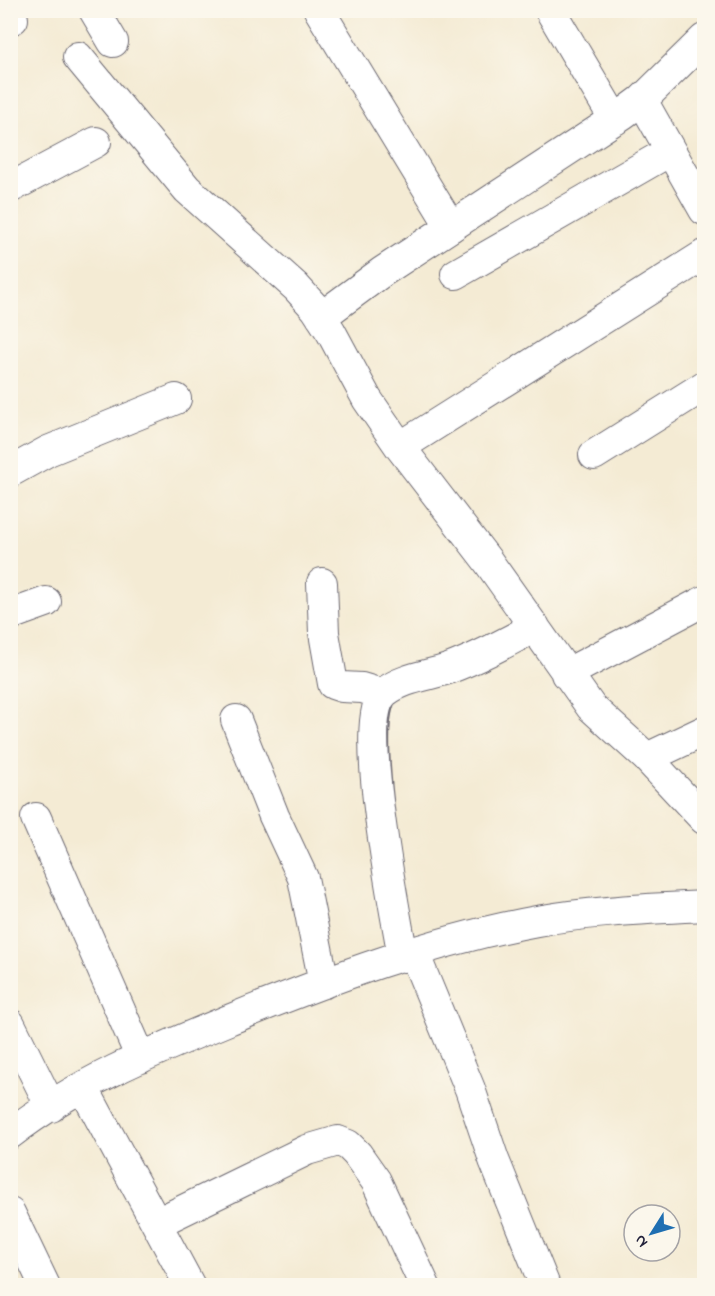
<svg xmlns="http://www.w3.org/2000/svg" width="715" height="1296" font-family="'Indie Flower',sans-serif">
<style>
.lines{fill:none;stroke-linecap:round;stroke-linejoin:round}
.minor-casing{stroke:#6c6871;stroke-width:32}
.minor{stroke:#fff;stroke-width:30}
</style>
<rect width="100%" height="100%" fill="#fbf7ec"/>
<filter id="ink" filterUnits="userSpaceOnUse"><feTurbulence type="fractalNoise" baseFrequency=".0167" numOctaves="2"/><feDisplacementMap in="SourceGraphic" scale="12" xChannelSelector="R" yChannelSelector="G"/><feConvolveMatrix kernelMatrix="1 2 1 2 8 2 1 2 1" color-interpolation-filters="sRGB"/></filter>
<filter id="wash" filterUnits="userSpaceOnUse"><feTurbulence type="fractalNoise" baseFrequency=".008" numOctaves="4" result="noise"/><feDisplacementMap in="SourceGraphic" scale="24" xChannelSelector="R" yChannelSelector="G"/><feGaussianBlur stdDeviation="1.35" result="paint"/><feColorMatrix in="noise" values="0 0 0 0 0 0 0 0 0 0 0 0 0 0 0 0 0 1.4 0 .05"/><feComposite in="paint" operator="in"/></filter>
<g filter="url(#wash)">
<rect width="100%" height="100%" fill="#f4ebd4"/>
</g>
<g filter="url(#ink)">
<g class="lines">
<g class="minor-casing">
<path id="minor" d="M94,10L113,42
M319,10L451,227
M550,10L615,120
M10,16L13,19
M78,57L187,189L296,287L316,309L331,332L367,399L400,447L487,560L591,707L647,758L704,819
M642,100L704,210
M10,188L96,142
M456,274L670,151
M321,317L382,272L623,114L642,100L704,39
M400,447L704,255
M594,455L704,386
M10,472L48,451L176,399
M322,583L324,633L333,684L342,687L362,688L382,694
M10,615L46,602
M566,674L704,601
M236,720L274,816L303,878L324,983
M647,758L704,731
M36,818L141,1058
M414,953L470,1089L494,1160L545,1286
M403,957C396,914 355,717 385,692C403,678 427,676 448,669C478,658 507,642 535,627
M10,1024L51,1107
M83,1087L190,1286
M10,1134C75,1083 156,1050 231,1019C330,979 433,940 537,921C592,911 649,909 704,906
M10,1213L45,1286
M157,1223L307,1150L338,1141L348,1145L357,1154L376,1181L425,1286"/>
</g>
<use href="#minor" class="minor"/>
</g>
</g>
<rect width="715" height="1296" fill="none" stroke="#fbf7ec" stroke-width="36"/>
<g transform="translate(652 1233) rotate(233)"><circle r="28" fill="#fbf7ec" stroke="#a4a2a5" stroke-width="1.5"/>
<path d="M0-4.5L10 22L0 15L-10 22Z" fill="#1f6fb2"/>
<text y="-9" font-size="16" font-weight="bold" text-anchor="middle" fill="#22223b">N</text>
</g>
</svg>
